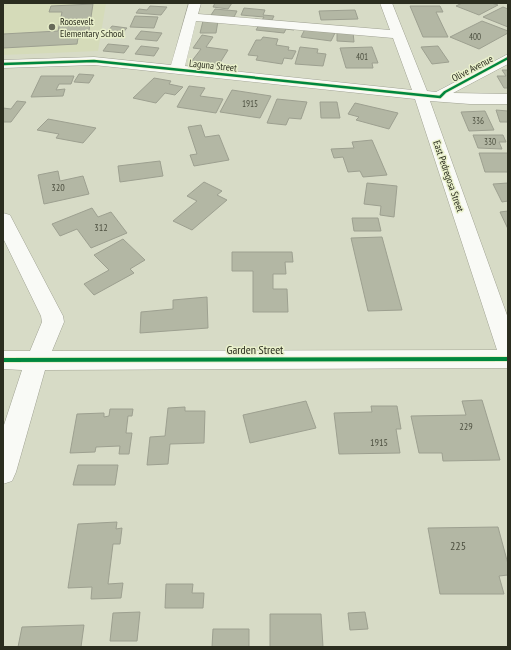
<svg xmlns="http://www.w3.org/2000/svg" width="511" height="650" font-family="'PT Sans Narrow',sans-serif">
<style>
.built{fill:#d5dbb9}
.building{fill:#b3b7a4;stroke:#9da090}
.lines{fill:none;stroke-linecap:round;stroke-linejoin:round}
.minor-casing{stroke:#a0a293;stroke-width:1}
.minor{fill:#f9faf6;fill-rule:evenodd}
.cycleway-far1-casing{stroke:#e9f0cb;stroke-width:4}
.cycleway-casing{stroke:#e9f0cb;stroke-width:6}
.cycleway-far1{stroke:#00873e;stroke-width:2.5}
.cycleway{stroke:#00873e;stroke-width:4}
.poi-dot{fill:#676a59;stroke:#e9f0cb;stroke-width:1.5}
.labels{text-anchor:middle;stroke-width:3;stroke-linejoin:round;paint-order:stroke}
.far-number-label{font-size:9px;fill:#4d5040}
.far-poi-label{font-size:10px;fill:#2b2d1f;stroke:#e9f0cb;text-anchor:start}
.far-street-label{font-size:10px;fill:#2b2d1f;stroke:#e9f0cb}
.number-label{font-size:10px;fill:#4d5040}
.street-label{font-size:12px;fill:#2b2d1f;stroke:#e9f0cb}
.near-number-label{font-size:12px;fill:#4d5040}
</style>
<rect width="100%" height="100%" fill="#d7dbc6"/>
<path class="built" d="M3,3H106L98,51L3,55Z"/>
<path class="building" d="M215,3H232L228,9L213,7Z
M462,3H491L498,5L479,15L456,6Z
M93,4L88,37L78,38L77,44L3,48V34L58,31L62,12H49L51,6Z
M150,6L167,7L161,15L136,13L139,9L147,10Z
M410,6H440L443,12H436L448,37H423Z
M503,7L508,9V27L483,17Z
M244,8L265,10L263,15L274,16L272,20H262L264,17L241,15Z
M215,9L237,11L234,17L211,15Z
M355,10L358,19L321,20L319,11Z
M135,16L158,17L154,28L130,27Z
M203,21H218L216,33H200Z
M482,21L508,31V33L479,49L450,37Z
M259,25L295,29L294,30L286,29L284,33L256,30Z
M112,26L127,28L119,37L105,35Z
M305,29L335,33L331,41L301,37Z
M141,31L162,33L157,41L135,39Z
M337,32H353L354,42L337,41Z
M202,35L213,37L206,47L228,50L218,66L191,62L201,49L193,48Z
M263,37L278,39L276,45L289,47L288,50L296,51L292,59L284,58L282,64L256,60L258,56L248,55L256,40H261Z
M108,44L129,46L124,53L103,51Z
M141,46L159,48L154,56L135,54Z
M438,46L449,62L432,64L421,47Z
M300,47L318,49L317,53L326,54L323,66L295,64Z
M372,47L378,63H372L373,68H346L340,48Z
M502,70H508V88H504L497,76H506Z
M79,74L94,75L89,83L74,82Z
M41,76H74L71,84H59L56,90L65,89L63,96L31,97Z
M154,78L171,81L169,84L183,87L175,95L165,93L156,103L133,98Z
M189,86L205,88L200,96L223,99L216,113L177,107Z
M232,90L271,96L260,118L220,112Z
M277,99L307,102L301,119L289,118L286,125L267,123Z
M17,101L26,102L11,122H3V108L11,109Z
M320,102H337L340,118H321Z
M355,103L398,113L389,129L356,120L359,117L348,114Z
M496,110L508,111V122H500Z
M485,111L494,130L469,131L461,112Z
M48,119L96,128L83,143L56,138L59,134L37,130Z
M201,125L205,137L219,135L229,160L194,166L190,155L197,154L188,127Z
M473,135H503L506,142H499L502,149L478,148Z
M372,140L387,175L363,177L360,171L348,172L343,157L334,158L331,149L354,148L352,142Z
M479,153H508V172H485Z
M160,161L163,176L120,182L118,166Z
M58,171L60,181L83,176L89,194L44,204L38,175Z
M204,182L222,191L217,195L227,200L192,230L173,221L197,201L187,196Z
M367,183L397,186L394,217L380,215L381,206L364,204Z
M508,183V201L502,202L493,184Z
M92,208L98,217L111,212L127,233L91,248L77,229L60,236L52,224Z
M508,211V229L500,212Z
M352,218H378L381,231H354Z
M382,237L402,310L368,311L351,238Z
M123,239L145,260L130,269L134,273L94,295L84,284L109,270L94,255Z
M232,252H292L293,262H285L286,274H273V289H287L288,312H253V271H232Z
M207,297L208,328L140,333L141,312L173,309V300Z
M482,400L500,460L443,461L442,453H419L411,416L466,415L462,401Z
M306,401L316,428L250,443L243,415Z
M371,406H397L401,429H396L400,453L339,454L334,413L372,412Z
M185,407V411H205L204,443L170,444L168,464L147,465L150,437L165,436L168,408Z
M110,409H133L132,416H128L126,433H132L129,454H119L120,446L96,447L95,452L70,453L77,414L104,413V417L109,416Z
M78,465H118L115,485H73Z
M117,522L116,529L122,528L120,544H113L108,584L123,583L121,598L91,599L92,587L68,588L78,524Z
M498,527L508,564V575L499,576L504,594H440L428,528Z
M166,584H193L192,593H204L203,608H165Z
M140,612L137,641H110L113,613Z
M365,612L368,629L350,630L348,613Z
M270,614H321L323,647H270Z
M84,625L81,647H18L22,627Z
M213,629H249V647H212Z"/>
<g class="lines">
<g class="minor-casing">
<path id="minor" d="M189,3H201L198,14L390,30L380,3H392L427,91L436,92L508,54V64L453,93L508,94V104H470L430,101L508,318V368L45,370L16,472L12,481L3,484V428L22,370L3,369V351H30L42,322L41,316L3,238V213L10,215L12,219L63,316L64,322L52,351L497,350L415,99L94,65L3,68V60L94,57L171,65ZM196,21L393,38L412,90L185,66Z"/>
</g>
<use href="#minor" class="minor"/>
<g class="cycleway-far1-casing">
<path id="cycleway-far1" d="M3,64L94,61L440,97L445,92L508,58"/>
</g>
<g class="cycleway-casing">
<path id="cycleway" d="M3,360L508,359"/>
</g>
<use href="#cycleway-far1" class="cycleway-far1"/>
<use href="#cycleway" class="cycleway"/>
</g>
<circle class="poi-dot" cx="52" cy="27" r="4"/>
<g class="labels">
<g class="far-number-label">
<text x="475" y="40">400</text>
<text x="362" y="60">401</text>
<text x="250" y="107">1915</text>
<text x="478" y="124">336</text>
<text x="490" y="145">330</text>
</g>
<g class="far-poi-label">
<text x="60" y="25">Roosevelt<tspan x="60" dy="12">Elementary School</tspan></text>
</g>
<g class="far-street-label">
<text transform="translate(213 65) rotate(6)" y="4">Laguna Street</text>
<text transform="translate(472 68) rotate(-28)" y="4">Olive Avenue</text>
<text transform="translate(449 176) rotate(71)" y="4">East Pedregosa Street</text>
</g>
<g class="number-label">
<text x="58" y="191">320</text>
<text x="101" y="231">312</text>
<text x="466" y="430">229</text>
<text x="379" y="446">1915</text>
</g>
<g class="street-label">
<text x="255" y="354">Garden Street</text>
</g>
<g class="near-number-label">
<text x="458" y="550">225</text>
</g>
</g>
<rect width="511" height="650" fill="none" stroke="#2b2d1f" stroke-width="8"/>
</svg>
